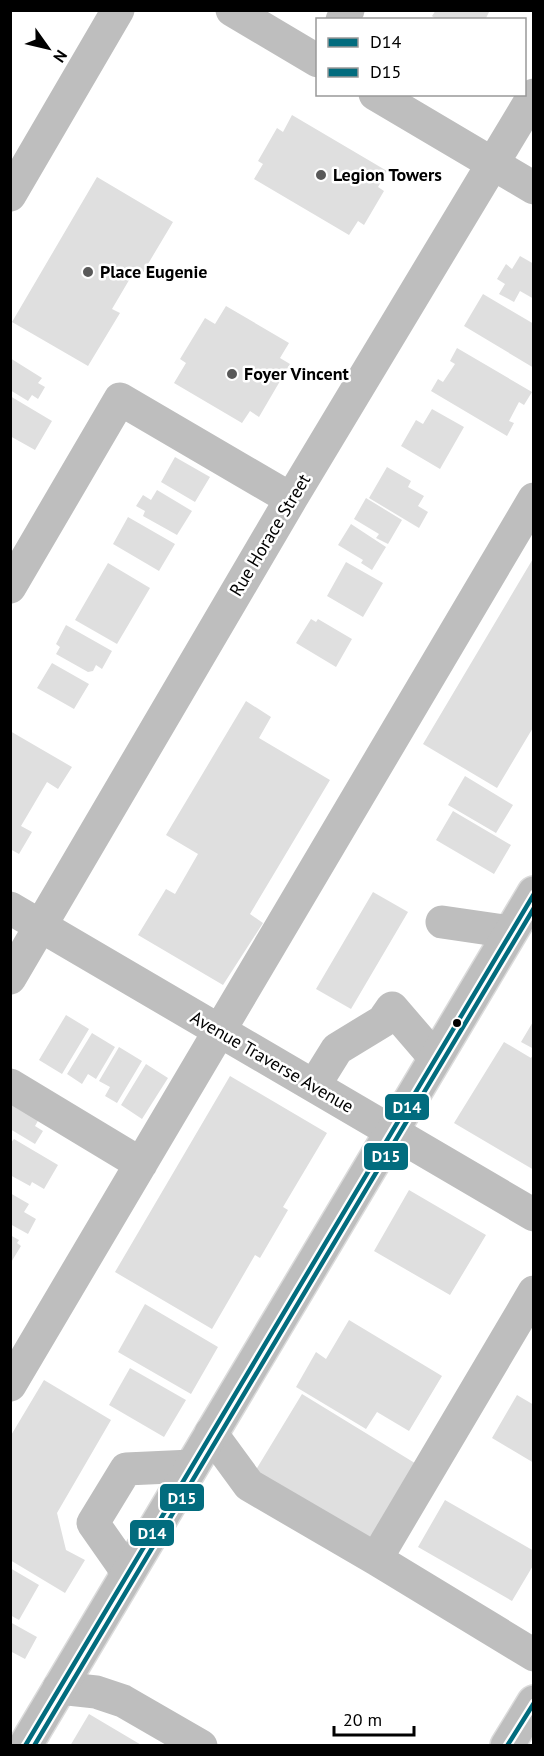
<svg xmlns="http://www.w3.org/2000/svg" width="544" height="1756" font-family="'PT Sans',sans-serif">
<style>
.building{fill:#dfdfdf}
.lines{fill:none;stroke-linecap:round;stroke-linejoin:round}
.major-casing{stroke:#dbdbdb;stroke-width:36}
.minor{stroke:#bebebe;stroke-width:33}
.major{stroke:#bebebe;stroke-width:33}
.bus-1-casing{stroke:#fff;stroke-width:9}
.bus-2-casing{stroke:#fff;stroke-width:9}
.bus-1{stroke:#026c7e;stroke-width:4.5}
.bus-2{stroke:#026c7e;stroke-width:4.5}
.poi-dot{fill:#595959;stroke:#fff;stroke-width:2}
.bus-dot{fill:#000;stroke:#fff;stroke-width:2}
.labels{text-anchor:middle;stroke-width:5;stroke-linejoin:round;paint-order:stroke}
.poi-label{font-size:18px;font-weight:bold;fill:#000;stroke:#fff;text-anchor:start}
.street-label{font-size:18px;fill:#000;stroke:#fff}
.line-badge{stroke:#fff;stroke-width:2}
.badge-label{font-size:16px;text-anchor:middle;font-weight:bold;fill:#fff}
</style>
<rect width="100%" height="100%" fill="#fff"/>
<path class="building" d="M436,10H490L485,20H437L432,16Z
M292,115L387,171L378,187L384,191L364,225L358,221L349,235L254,179L263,164L258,161L277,128L283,132Z
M97,177L173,222L142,274L135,270L112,309L120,313L88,366L12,322Z
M520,256L534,264V299L520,291L514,302L499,294L505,284L497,279L506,264L512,269Z
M483,294L534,324V368L464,326Z
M226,306L289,343L280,358L290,364L259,417L250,411L242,423L174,383L186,363L180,359L205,318L215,324Z
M457,348L532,392L524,405L519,402L509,421L514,423L507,436L431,391L438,379L443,382L455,364L450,361Z
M10,358L42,378L38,383L45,387L38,399L32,395L28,401L10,390Z
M10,396L52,421L35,450L10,436Z
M432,409L464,427L440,469L401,446L416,420L423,424Z
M175,457L210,477L195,502L161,482Z
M387,467L411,481L408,487L424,496L418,506L428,512L419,528L369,498Z
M157,490L192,511L177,535L143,516L145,511L136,506L143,495L151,500Z
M366,498L402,520L388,544L376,538L379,534L354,519Z
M128,517L175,544L159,571L113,544Z
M351,524L386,547L372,570L361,563L363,560L338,545Z
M534,557V726L497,788L423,744Z
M346,562L383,583L363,617L327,596Z
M108,563L150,588L117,644L75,620Z
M311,619L316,622L318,619L352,639L336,667L296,643Z
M66,625L112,651L102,669L96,665L93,671L88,672L56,654L60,647L56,644Z
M52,663L89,684L74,709L37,688Z
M246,701L271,717L259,738L330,780L250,914L263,923L223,985L138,935L166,889L175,894L198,854L166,835Z
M10,731L72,767L58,789L47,782L21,826L32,832L19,854L10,849Z
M465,776L513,805L496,833L448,805Z
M453,811L511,845L494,874L436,840Z
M373,892L408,912L351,1009L316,989Z
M66,1015L89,1029L62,1074L39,1060Z
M534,1020V1049L521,1042Z
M92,1033L115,1047L96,1079L88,1074L82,1084L67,1074Z
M504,1042L531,1058L534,1053V1170L454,1123Z
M119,1047L142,1061L117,1103L105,1096L110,1087L99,1081Z
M146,1064L168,1078L142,1119L121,1105Z
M230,1076L327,1133L283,1207L288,1210L260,1258L255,1255L212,1329L115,1272Z
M10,1097L43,1112L35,1126L43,1131L35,1144L10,1129Z
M14,1139L58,1165L44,1189L32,1182L30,1186L10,1175V1144Z
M409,1190L486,1235L450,1295L374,1251Z
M10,1193L29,1204L24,1212L36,1219L28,1234L10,1224Z
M10,1235L19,1240L17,1243L21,1246L10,1264Z
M145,1304L218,1347L191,1394L118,1352Z
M349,1320L442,1376L409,1431L377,1412L366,1429L296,1387L316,1352L326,1359Z
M130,1368L186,1400L164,1437L109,1405Z
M44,1380L111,1420L57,1513L66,1550L85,1560L65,1593L10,1560V1437Z
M302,1394L418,1465L373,1544L254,1473Z
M517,1395L534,1405V1463L492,1438Z
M445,1500L534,1551V1564L512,1601L418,1547Z
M10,1568L39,1585L19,1620L10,1615Z
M10,1622L37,1637L25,1659L10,1651Z
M89,1714L143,1746H70Z"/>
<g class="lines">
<g class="major-casing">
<path id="major" d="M25,1746L534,893
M507,1746L534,1702"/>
</g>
<path class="minor" d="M232,10L318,61
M342,20L348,10
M375,94L534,188
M10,195L118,10
M10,587L120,399L291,499
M10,908L534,1215
M442,922L510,932
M10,978L291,499L534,95
M10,1085L141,1164
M314,1086L337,1049L383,1021L392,1008L435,1058
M10,1385L534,499
M211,1433L249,1485L376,1559L534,1655
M376,1559L534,1292
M128,1573L93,1523L126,1469L192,1466
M59,1688L96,1692L123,1701L201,1746"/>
<use href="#major" class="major"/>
<g class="bus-1-casing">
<path id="bus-1" d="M25,1746L534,894
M507,1746L534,1703"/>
</g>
<g class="bus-2-casing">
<path id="bus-2" d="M34,1746L534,908"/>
</g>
<use href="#bus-1" class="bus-1"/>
<use href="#bus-2" class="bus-2"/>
</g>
<g class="poi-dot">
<circle cx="321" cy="175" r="6"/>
<circle cx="88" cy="272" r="6"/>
<circle cx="232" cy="374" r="6"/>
</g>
<circle class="bus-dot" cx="457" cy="1023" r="5"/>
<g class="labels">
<g class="poi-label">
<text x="333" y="181">Legion Towers</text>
<text x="100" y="278">Place Eugenie</text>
<text x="244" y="380">Foyer Vincent</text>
</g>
<g class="street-label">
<text transform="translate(270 535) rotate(-59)" y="6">Rue Horace Street</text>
<text transform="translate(272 1062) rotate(30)" y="6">Avenue Traverse Avenue</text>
</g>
</g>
<g class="line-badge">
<rect x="384" y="1093" width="46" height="28" rx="6" fill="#026c7e"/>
<rect x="363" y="1142" width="46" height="29" rx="6" fill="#026c7e"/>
<rect x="159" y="1483" width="46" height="29" rx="6" fill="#026c7e"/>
<rect x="129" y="1519" width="46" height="28" rx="6" fill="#026c7e"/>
</g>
<g class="badge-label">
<text x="407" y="1113">D14</text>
<text x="386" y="1162">D15</text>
<text x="182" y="1504">D15</text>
<text x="152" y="1539">D14</text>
</g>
<rect width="544" height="1756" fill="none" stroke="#000000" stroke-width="24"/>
<rect x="316" y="18" width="210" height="78" fill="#ffffff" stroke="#999999" stroke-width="1.5"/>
<rect x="328" y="38" width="30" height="9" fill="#026c7e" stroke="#999999" stroke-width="1.5"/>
<text x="370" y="48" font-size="18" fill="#000000">D14</text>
<rect x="328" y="68" width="30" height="9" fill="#026c7e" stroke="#999999" stroke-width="1.5"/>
<text x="370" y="78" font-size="18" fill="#000000">D15</text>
<g transform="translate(48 48) rotate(124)" stroke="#ffffff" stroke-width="4.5" paint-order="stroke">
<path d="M0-4.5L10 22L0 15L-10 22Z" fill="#000000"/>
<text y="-9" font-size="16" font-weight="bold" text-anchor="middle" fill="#000000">N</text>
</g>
<path d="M334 1726v9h80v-9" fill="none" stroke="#000000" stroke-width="3"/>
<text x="343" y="1726" font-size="18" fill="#000000" stroke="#ffffff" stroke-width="4.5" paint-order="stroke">20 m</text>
</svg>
